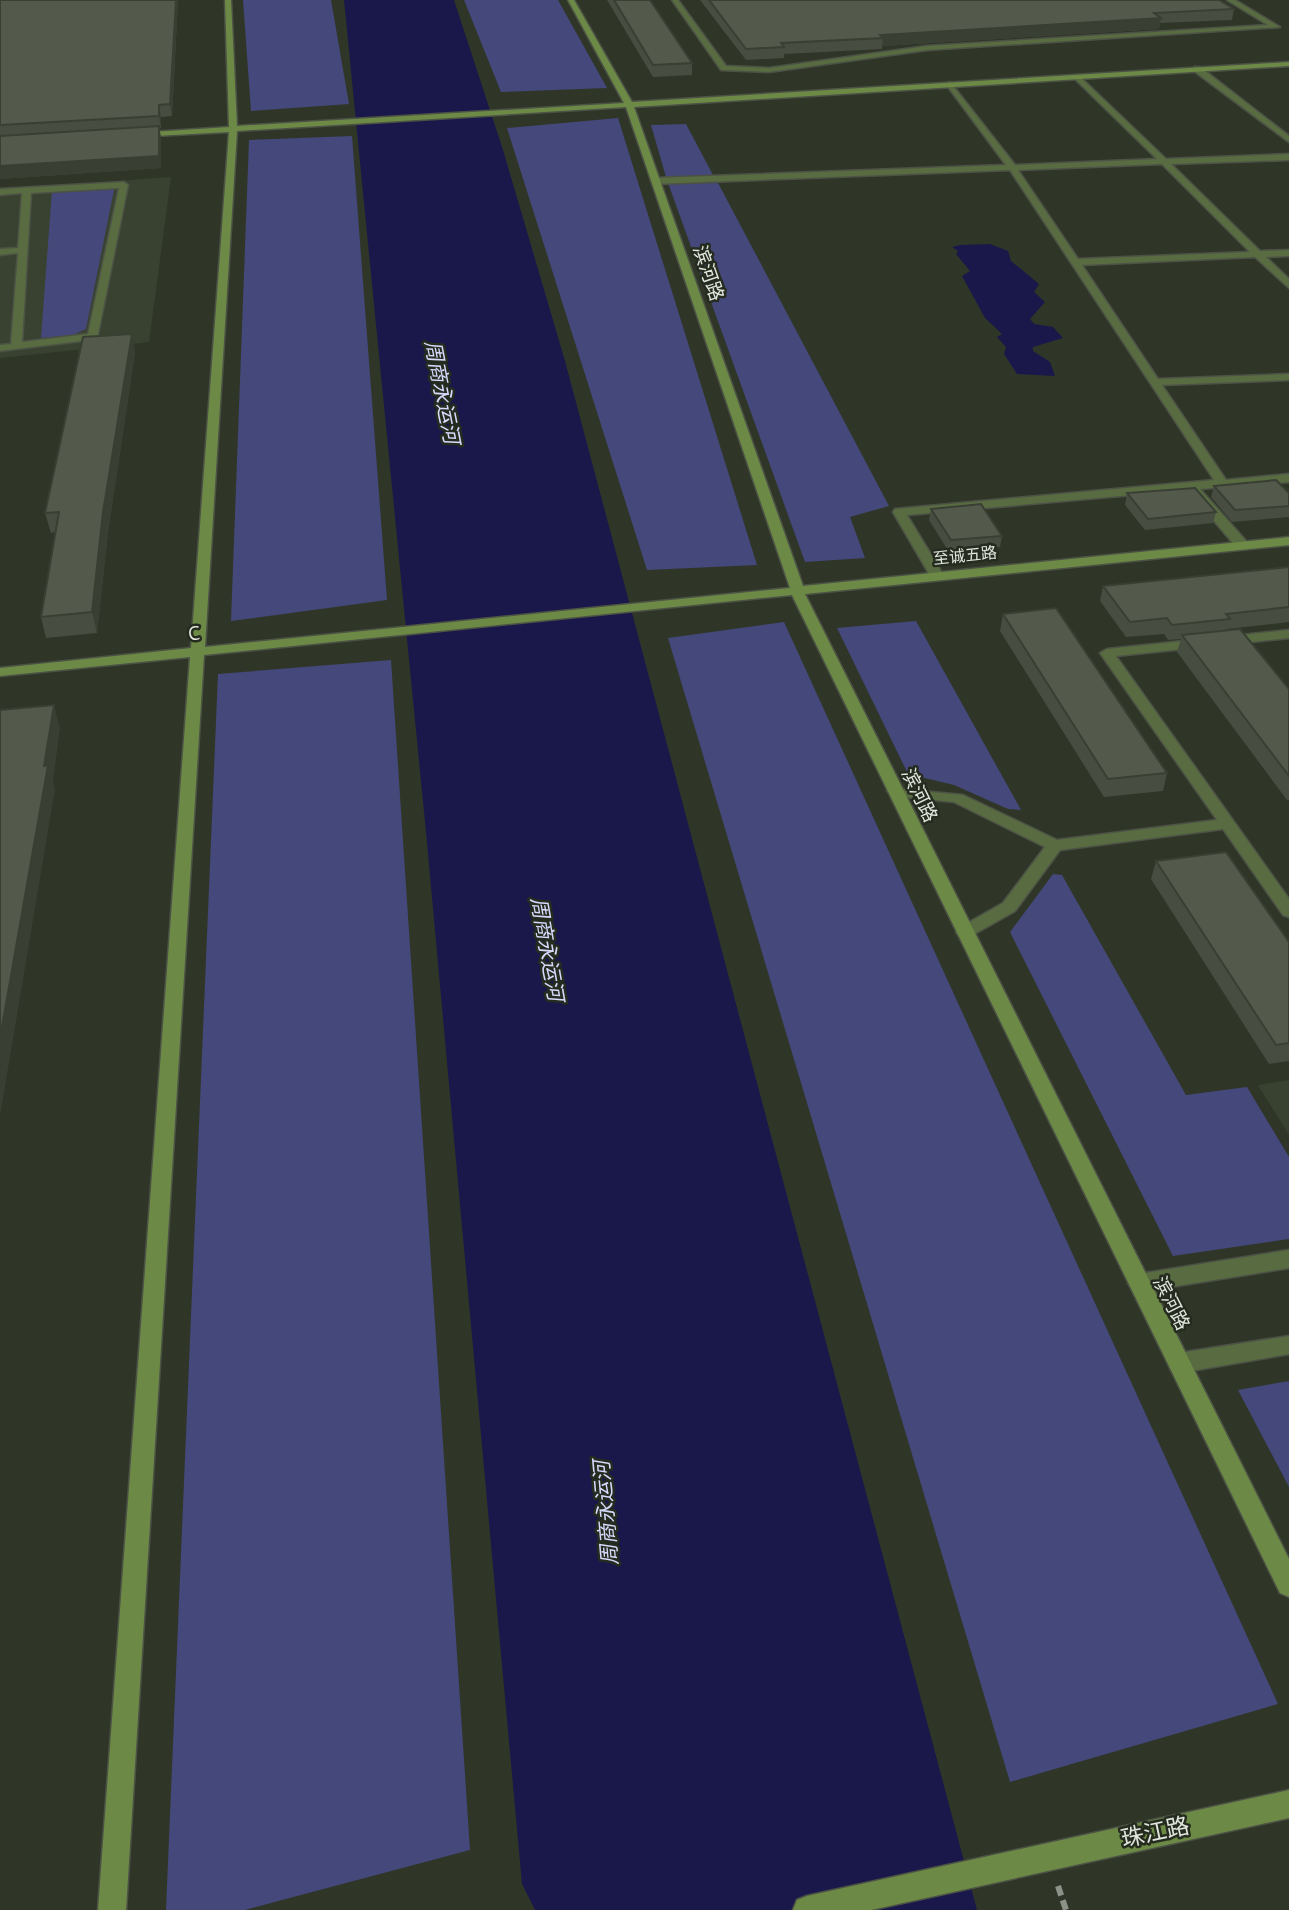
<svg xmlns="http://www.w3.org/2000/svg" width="1289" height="1910" font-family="'Open Sans','Noto Sans SC',sans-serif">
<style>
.built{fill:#394230}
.green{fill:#45487a}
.water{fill:#1a184a}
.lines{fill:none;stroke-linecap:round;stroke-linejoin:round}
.lane-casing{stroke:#4c5245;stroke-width:3}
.secondary-casing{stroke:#4c5245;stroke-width:3}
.path{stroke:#8c9287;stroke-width:6;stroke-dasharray:10 5;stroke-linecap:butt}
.lane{fill:#586b41;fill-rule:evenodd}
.secondary{fill:#6c8a45;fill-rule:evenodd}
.wall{fill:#474d40}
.shaded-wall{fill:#3a3f34}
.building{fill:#535a4b;stroke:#3a3f34;stroke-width:2}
.labels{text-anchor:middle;stroke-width:5;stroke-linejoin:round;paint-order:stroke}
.far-street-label{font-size:16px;fill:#e2e7de;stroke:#252c1f}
.street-label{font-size:19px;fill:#e2e7de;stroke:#252c1f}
.water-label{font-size:21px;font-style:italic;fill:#d6dafd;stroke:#252c1f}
.near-street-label{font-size:23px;fill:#e2e7de;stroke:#252c1f}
</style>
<rect width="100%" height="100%" fill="#2f3628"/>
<path class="built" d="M171,177L149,342L0,358V190Z
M1289,1080V1135L1258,1085Z"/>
<path class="green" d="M243,0H331L349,104L251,111Z
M464,0H558L607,88L501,92Z
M618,118L757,565L647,570L507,128Z
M686,124L713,175L666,177L651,125Z
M352,136L387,600L231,621L249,140Z
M717,181L889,506L850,517L865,558L805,562L668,183Z
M109,187L114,190L86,329L73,335L41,338L52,190Z
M916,621L1021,810L1008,809L954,785L908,774L837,628Z
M784,622L1278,1704L1010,1782L668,638Z
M391,660L470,1850L245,1910H166L218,674Z
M1053,874L1062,875L1186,1095L1247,1087L1289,1157V1239L1173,1256L1010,932Z
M1289,1381V1487L1238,1390Z"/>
<path class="water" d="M344,0H454L503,150L565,361L977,1910H535L522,1884L426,832Z
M960,245L990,244L1008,251L1011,261L1039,284L1034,292L1045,302L1030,319L1034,324L1053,327L1063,338L1033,347V351L1050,362L1055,376L1017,374L1004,354L1006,347L997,337L1002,334L985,318L962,276L970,271L956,254L958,251L952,247Z"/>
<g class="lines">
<g class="lane-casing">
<path id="lane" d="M672,0H678L726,66L769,68L927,46L1268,25L1227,0H1235L1280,27L927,50L769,72L721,70Z
M1194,67H1200L1289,136V142L1194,71Z
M1078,75L1166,159L1289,154V160L1171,164L1260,251L1289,250V256L1266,257L1289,279V288L1255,257L1082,265L1158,379L1289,374V380L1162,385L1226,480L1289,474V482L1200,489L1247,542V548H1237L1188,490L907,515L944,576L937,580L932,579L893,512L895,509L1214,480L1010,170L655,184L651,181L655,178L1006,165L946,84L950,82L1015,165L1157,159L1075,79ZM1162,164L1250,252L1078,259L1018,170Z
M124,182L128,185L97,339L0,351V345L11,344L18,253L0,255V249L18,248L22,193L0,195V189ZM119,188L88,334L22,342L31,193Z
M1289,630V638L1116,656L1289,899V917L1283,915L1223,829L1060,850L1015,911L971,936H959L956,932L959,928L1003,903L1045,847L954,802L895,796L887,791L889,788L963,795L1057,840L1217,820L1100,653L1107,649Z
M1289,1250V1268L1139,1292L1132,1289L1128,1283L1132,1277L1139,1274Z
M1289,1336V1354L1179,1373L1171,1370L1168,1363L1171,1356L1179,1353Z"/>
</g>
<g class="secondary-casing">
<path id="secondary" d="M225,0H231L237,126L624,103L568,0H574L632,102L1289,62V66L634,107L803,586L1289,537V545L805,594L1289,1559V1597L1280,1593L792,595L204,655L126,1910H98L190,657L0,676V668L191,648L229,132L136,137L132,135L136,133L229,127ZM626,107L790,588L205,647L237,131Z
M1289,1790V1818L871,1910H793L797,1900L807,1896Z"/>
</g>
<path class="path" d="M1058,1886L1066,1910"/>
<use href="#lane" class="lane"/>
<use href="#secondary" class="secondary"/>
</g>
<path class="wall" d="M0,0H178L172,116L161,117V128H159L161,138V168L0,179Z
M607,0H650L692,63V75L653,77Z
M700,0H1219L1234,9L1232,20L1160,23L1159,29L882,46V49L784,54V58L746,60Z
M135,352L108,532L97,633L46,638L41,617L56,532L51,533L45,513Z
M1214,486L1289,493V517L1232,522L1211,497Z
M1127,493L1216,512L1213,523L1145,530L1125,505Z
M931,509L1002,536L1000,547L949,552L929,520Z
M1289,567V622L1227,629V630L1289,689V800H1287L1177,652L1181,639L1168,640L1164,634L1126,637L1100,601L1103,586Z
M1003,614L1167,773L1163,791L1104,797L1000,631Z
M1156,861L1289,942V1061L1269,1064L1151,879Z"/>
<path class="shaded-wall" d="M176,0H178L172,116L170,104Z
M1161,18L1159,29L882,46L883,38L880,35Z
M159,105L161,117V128L159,116Z
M159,126L161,138V168L0,179V166Z
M132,334L135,352L108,532L97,633L92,612L103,512Z
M54,705L60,728L53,781L55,789L0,1116V1038Z"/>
<path class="building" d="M0,0H176L170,104L159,105V116L0,125Z
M614,0H650L692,63L653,65Z
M709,0H1219L1234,9L1154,13L1161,18L880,35L883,38L781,43L784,47L746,49Z
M159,126V156L0,166V136Z
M132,334L103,512L92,612L41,617L59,512L45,513L83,337Z
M1276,480L1289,493V506L1235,510L1214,486Z
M1195,488L1216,512L1148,519L1127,493Z
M981,504L1002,536L951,540L931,509Z
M1289,567V607L1226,614L1230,619L1172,625L1167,618L1130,622L1103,586Z
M1056,608L1167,773L1108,779L1003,614Z
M1240,629L1289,689V776L1182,635Z
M54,705L44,766L48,765L0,1038V710Z
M1226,852L1289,942V1043L1276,1045L1156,861Z"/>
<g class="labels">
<g class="far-street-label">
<text transform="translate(965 555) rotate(-6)" y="6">至诚五路</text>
</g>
<g class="street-label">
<text transform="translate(709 273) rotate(71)" y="7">滨河路</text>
<text transform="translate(194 633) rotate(-6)" y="7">C</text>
<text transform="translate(920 795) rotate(64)" y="7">滨河路</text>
<text transform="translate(1172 1303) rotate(63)" y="7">滨河路</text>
</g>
<g class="water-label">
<text transform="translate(442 392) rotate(79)" y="7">周商永运河</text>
<text transform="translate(547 949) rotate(80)" y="7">周商永运河</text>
<text transform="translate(606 1513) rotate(-95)" y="7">周商永运河</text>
</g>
<g class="near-street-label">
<text transform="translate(1155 1832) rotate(-12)" y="8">珠江路</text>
</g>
</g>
</svg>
